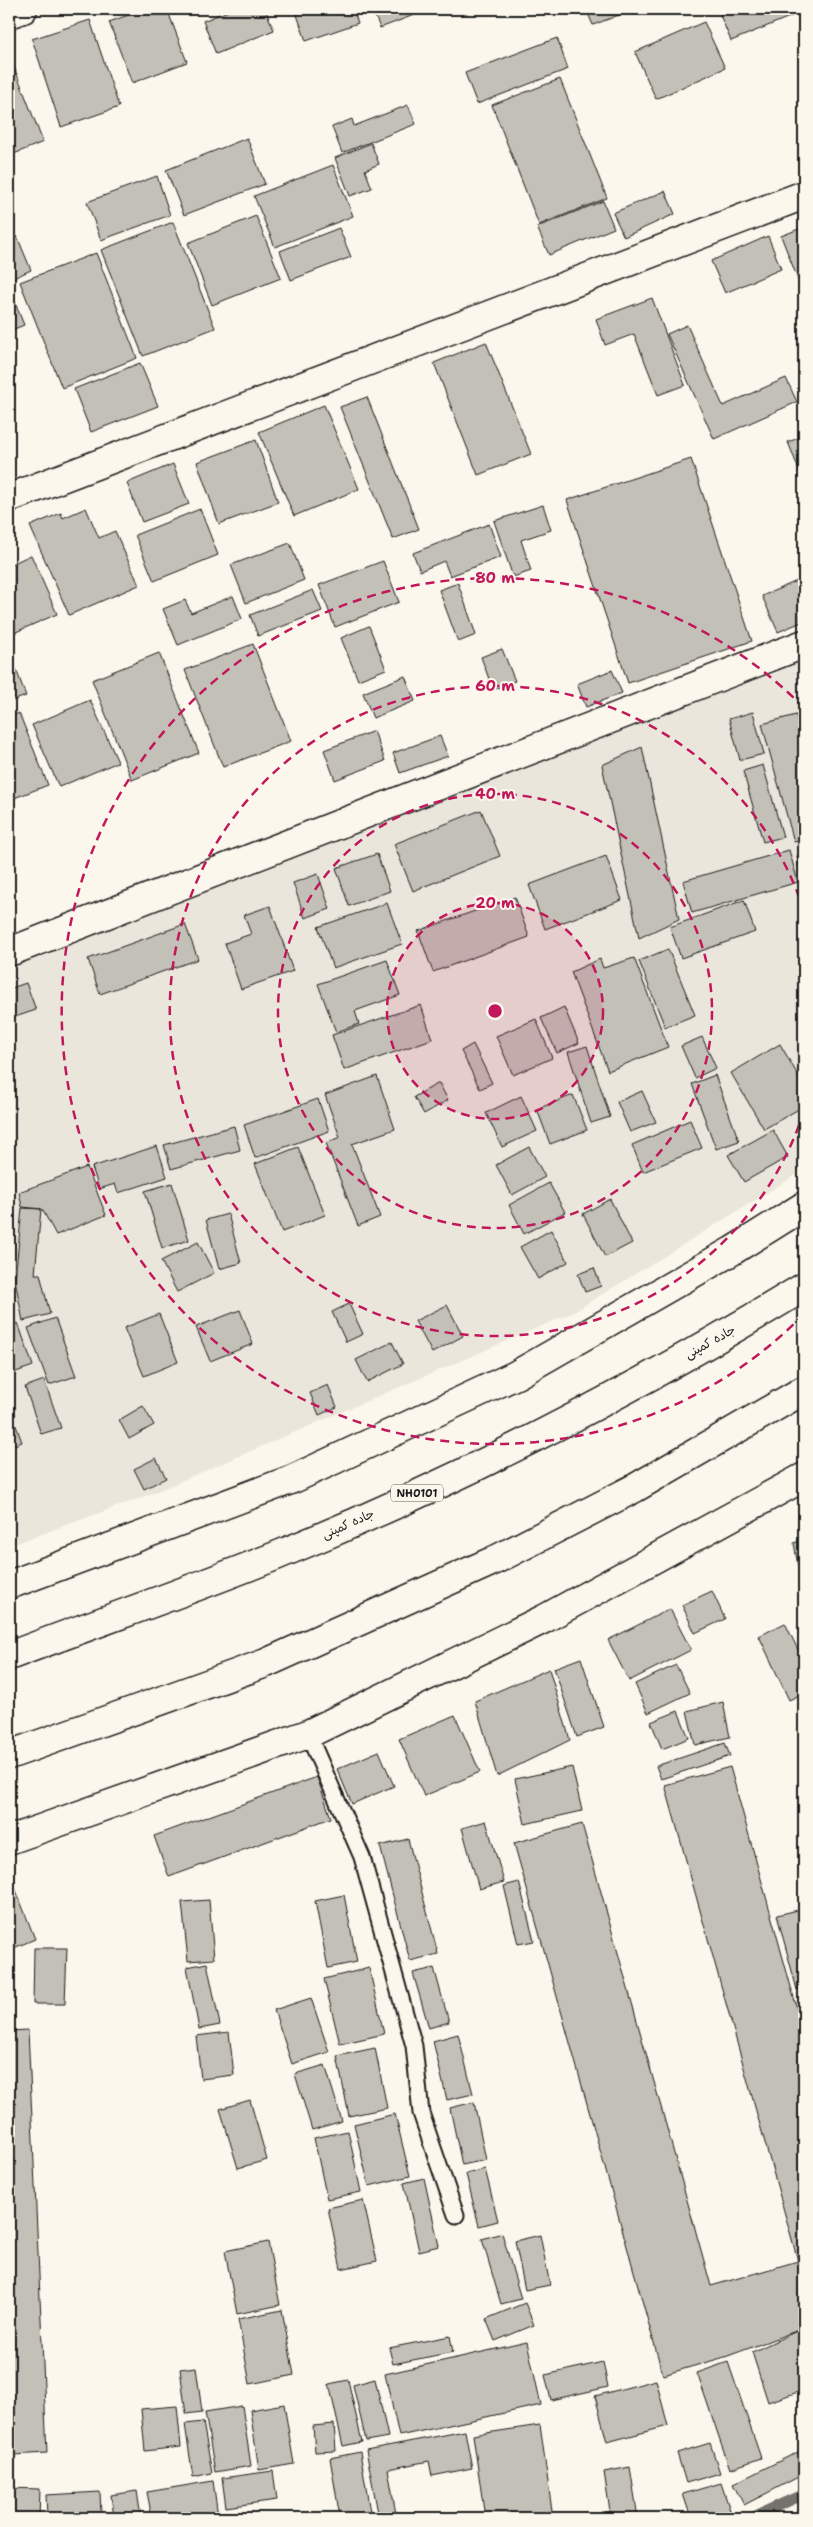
<svg xmlns="http://www.w3.org/2000/svg" width="813" height="2527" font-family="'Shantell Sans','Playpen Sans Arabic',sans-serif">
<style>
.built{fill:#eae6dc}
.lines{fill:none;stroke-linecap:round;stroke-linejoin:round}
.stream{stroke:#74726e;stroke-width:11}
.building{fill:#c3c0b8;stroke:#1c1c1c}
.lane-casing{stroke:#1c1c1c;stroke-width:19}
.street-casing{stroke:#1c1c1c;stroke-width:31}
.secondary-casing{stroke:#1c1c1c;stroke-width:31}
.highway-casing{stroke:#1c1c1c;stroke-width:31}
.lane{stroke:#fbf7ec;stroke-width:15}
.street{stroke:#fbf7ec;stroke-width:28}
.secondary{stroke:#fbf7ec;stroke-width:28}
.highway{stroke:#fbf7ec;stroke-width:28}
.ring{fill:none;stroke:#c2185b;stroke-width:2.5;stroke-dasharray:9 6}
.labels{text-anchor:middle;stroke-width:4;stroke-linejoin:round;paint-order:stroke}
.shield{fill:#fbf7ec;stroke:#5f5e5a;stroke-width:1}
.shield-label{font-size:11px;font-weight:bold;fill:#1c1c1c}
.street-label{font-size:12px;fill:#1c1c1c;stroke:#fbf7ec}
.centre{fill:#c2185b;stroke:#fbf7ec;stroke-width:2.5}
.ring-label{font-size:15px;text-anchor:middle;font-weight:bold;fill:#c2185b;stroke:#fbf7ec;stroke-width:4;stroke-linejoin:round;paint-order:stroke}
</style>
<rect width="100%" height="100%" fill="#fbf7ec"/>
<filter id="ink" filterUnits="userSpaceOnUse"><feTurbulence type="fractalNoise" baseFrequency=".02" numOctaves="2"/><feDisplacementMap in="SourceGraphic" scale="10" xChannelSelector="R" yChannelSelector="G"/><feConvolveMatrix kernelMatrix="1 2 1 2 8 2 1 2 1" color-interpolation-filters="sRGB"/></filter>
<g filter="url(#ink)">
<path class="built" d="M804,661V1170L572,1313L146,1496L9,1546V964Z"/>
<g class="lines">
<path class="stream" d="M751,2518L804,2494"/>
</g>
<path class="building" d="M145,9H167L187,62L132,83L109,22Z
M227,9H265L274,30L216,54L203,21L228,11Z
M295,9H353L358,23L306,41Z
M372,9H430L380,28Z
M586,9H631L632,10L593,25Z
M735,9H804V11L731,41L720,15Z
M90,20L119,107L61,127L32,39Z
M704,22L725,68L656,99L635,52Z
M557,38L568,69L477,104L465,73Z
M9,54L43,142L9,156Z
M560,79L607,198L539,225L492,105Z
M408,105L416,124L342,153L332,127L352,119L354,126Z
M247,138L265,184L184,215L166,170Z
M371,143L379,164L365,170L372,188L350,196L335,158Z
M333,165L353,216L275,247L254,196Z
M157,176L170,215L101,240L87,202Z
M665,191L675,214L624,237L613,213Z
M603,201L614,228L549,255L537,227Z
M256,216L281,278L212,305L188,243Z
M173,222L215,328L143,356L101,250Z
M804,227V295L781,236Z
M339,228L351,257L291,280L280,251Z
M17,236L31,270L9,280V240Z
M768,236L781,269L725,293L711,261Z
M96,253L137,358L62,388L20,282Z
M9,288L24,325L9,331Z
M652,298L685,385L658,395L634,334L605,345L596,319Z
M687,325L723,406L786,378L797,402L714,439L667,334Z
M486,342L531,454L478,475L434,363Z
M140,363L158,406L91,432L74,389Z
M367,397L419,529L393,539L340,407Z
M324,405L359,489L294,516L259,432Z
M804,436V483L788,442Z
M256,440L278,502L219,524L197,462Z
M691,459L752,641L628,683L567,500Z
M173,464L189,504L142,522L127,483Z
M543,505L551,530L521,540L531,571L513,577L494,521Z
M86,508L99,538L115,531L139,585L69,615L30,526L61,513L63,518Z
M200,509L218,555L154,581L135,535Z
M489,524L501,557L450,576L444,561L420,571L413,553Z
M290,543L304,580L246,603L231,565Z
M31,555L57,614L9,635V565Z
M383,561L399,602L335,627L319,585Z
M804,578V621L778,632L762,596Z
M458,583L476,635L458,642L439,590Z
M313,590L322,611L258,636L250,615Z
M233,596L242,619L178,645L163,609L185,600L191,613Z
M369,626L386,669L358,680L341,638Z
M253,644L291,741L223,767L185,670Z
M502,649L515,681L493,690L481,657Z
M159,653L199,753L132,780L92,680Z
M13,661L26,696L9,702V662Z
M612,670L622,693L586,707L577,684Z
M405,676L415,701L373,718L363,693Z
M90,700L118,762L59,787L32,725Z
M753,712L764,754L740,760L729,719Z
M19,713L48,785L9,800V717Z
M796,715L804,746V839L794,842L762,724Z
M374,731L385,761L335,780L324,750Z
M440,736L448,756L400,773L393,753Z
M642,747L679,919L639,938L602,765Z
M763,765L783,837L763,842L743,771Z
M481,810L500,856L413,891L394,844Z
M789,850L798,882L692,913L683,881Z
M377,854L390,891L349,906L336,868Z
M804,854V890L797,856Z
M606,856L622,900L545,929L529,885Z
M318,874L330,909L305,918L293,883Z
M515,897L529,937L433,972L418,931Z
M744,900L755,932L681,958L670,927Z
M387,903L402,944L333,968L318,927Z
M270,906L293,971L241,989L225,943L251,934L244,915Z
M185,924L198,959L100,994L88,959Z
M668,949L695,1015L665,1027L639,961Z
M634,958L668,1047L608,1071L571,972L600,959L603,968Z
M387,960L400,995L355,1011L359,1024L336,1032L318,984Z
M26,983L36,1010L9,1019V989Z
M421,1005L432,1039L344,1070L332,1035Z
M564,1007L579,1043L557,1053L541,1018Z
M536,1019L552,1058L513,1075L496,1036Z
M702,1037L716,1068L695,1078L681,1046Z
M473,1044L492,1083L480,1089L461,1051Z
M780,1044L804,1086V1106L764,1129L731,1073Z
M587,1046L610,1117L591,1123L568,1052Z
M715,1075L739,1141L716,1149L692,1084Z
M377,1076L395,1129L352,1144L380,1217L358,1226L326,1143L340,1137L325,1095Z
M439,1083L448,1100L424,1114L414,1097Z
M642,1091L656,1122L630,1132L617,1102Z
M573,1095L587,1130L550,1144L537,1109Z
M521,1096L537,1131L502,1147L486,1113Z
M318,1099L329,1131L255,1158L244,1125Z
M690,1120L702,1148L643,1172L632,1145Z
M234,1126L240,1150L171,1169L164,1145Z
M773,1130L788,1157L744,1182L728,1155Z
M157,1146L167,1177L118,1193L115,1184L99,1189L92,1167Z
M298,1147L325,1215L282,1232L255,1164Z
M529,1147L545,1177L512,1195L496,1165Z
M87,1167L106,1215L56,1235L42,1209L22,1207L19,1192Z
M172,1183L189,1240L162,1248L145,1191Z
M549,1183L565,1212L524,1234L509,1205Z
M610,1199L632,1243L605,1257L583,1214Z
M22,1208L41,1209L35,1274H40L50,1314L23,1321L15,1280Z
M228,1214L241,1263L219,1269L206,1220Z
M551,1230L568,1262L538,1279L520,1247Z
M198,1242L214,1273L177,1292L161,1261Z
M594,1268L601,1286L585,1292L578,1274Z
M349,1304L363,1334L346,1342L332,1312Z
M447,1305L463,1336L432,1353L415,1321Z
M240,1310L253,1344L210,1361L196,1327Z
M159,1314L178,1362L144,1376L124,1328Z
M55,1318L76,1376L49,1385L28,1328Z
M18,1323L33,1366L13,1373L9,1362V1327Z
M392,1342L403,1364L367,1382L356,1360Z
M44,1380L61,1428L41,1434L25,1387Z
M328,1385L337,1407L319,1415L310,1393Z
M143,1406L154,1425L129,1439L119,1420Z
M9,1412H11L22,1442L9,1447Z
M156,1458L166,1478L144,1489L134,1469Z
M804,1539V1600L794,1543Z
M712,1591L725,1619L695,1633L682,1605Z
M670,1609L691,1650L629,1681L608,1640Z
M785,1623L804,1662V1693L789,1700L759,1636Z
M581,1658L604,1727L577,1737L554,1668Z
M676,1665L690,1693L648,1713L635,1684Z
M549,1669L570,1740L497,1776L475,1701Z
M723,1702L730,1737L695,1745L687,1711Z
M678,1711L689,1738L662,1749L651,1722Z
M455,1715L480,1772L424,1796L399,1739Z
M725,1743L730,1756L661,1779L656,1766Z
M379,1751L394,1786L352,1804L337,1769Z
M572,1767L582,1811L525,1824L515,1779Z
M730,1767L804,2034V2328L725,2357L663,2375L514,1843L582,1824L711,2286L798,2261L665,1785Z
M317,1777L331,1818L169,1877L154,1836Z
M486,1821L504,1882L479,1889L462,1828Z
M408,1839L438,1954L410,1961L380,1846Z
M12,1880L35,1939L9,1950V1881Z
M519,1882L534,1941L518,1944L504,1886Z
M344,1895L357,1962L328,1968L315,1901Z
M209,1900L214,1959L188,1961L182,1902Z
M802,1909L804,1918V1988L797,1990L777,1915Z
M34,1948H67L65,2004H33Z
M207,1963L220,2025L199,2029L187,1967Z
M369,1968L384,2034L340,2044L324,1979Z
M434,1968L449,2022L429,2028L413,1973Z
M311,1998L329,2052L292,2064L274,2010Z
M28,2030L47,2453L14,2455L9,2337V2031Z
M229,2032L234,2075L201,2079L196,2036Z
M458,2034L473,2094L447,2100L433,2041Z
M375,2048L387,2108L349,2116L337,2056Z
M325,2065L342,2121L312,2130L295,2074Z
M250,2100L267,2160L238,2168L220,2109Z
M474,2102L486,2160L462,2165L450,2108Z
M395,2114L410,2176L369,2186L354,2124Z
M348,2131L361,2192L327,2199L314,2138Z
M485,2169L498,2221L479,2226L466,2174Z
M424,2178L439,2246L419,2251L404,2183Z
M363,2200L377,2261L341,2269L328,2208Z
M502,2233L521,2299L501,2304L482,2239Z
M540,2235L550,2285L525,2290L515,2241Z
M268,2242L280,2305L237,2314L225,2251Z
M525,2303L534,2325L495,2341L486,2319Z
M282,2310L294,2375L250,2384L238,2319Z
M799,2330L804,2346V2390L768,2402L752,2352Z
M450,2336L453,2352L393,2364L389,2348Z
M527,2342L541,2405L399,2436L385,2374Z
M603,2362L608,2387L551,2400L545,2375Z
M728,2362L761,2458L730,2469L697,2373Z
M196,2367L202,2412L186,2414L180,2369Z
M375,2379L388,2437L366,2441L353,2385Z
M348,2380L362,2442L343,2446L329,2384Z
M656,2380L668,2426L607,2442L595,2396Z
M284,2404L294,2464L259,2470L250,2410Z
M177,2406L181,2447L145,2451L141,2409Z
M242,2406L251,2466L215,2472L205,2412Z
M203,2422L212,2473L193,2477L185,2424Z
M334,2424L336,2451L315,2452L313,2426Z
M540,2425L553,2518H485L473,2435Z
M465,2431L472,2468L432,2476L429,2461L388,2469L396,2514L379,2518L366,2450Z
M710,2443L720,2473L686,2483L677,2453Z
M804,2449V2474L744,2505L733,2484Z
M360,2452L371,2518H340L330,2458Z
M630,2467L638,2518H611L604,2472Z
M273,2471L277,2500L226,2507L222,2478Z
M213,2481L218,2516L204,2518H152L147,2492Z
M721,2483L731,2513L715,2518H691L683,2494Z
M9,2488L40,2489L39,2518H9Z
M137,2491L141,2518H114L111,2495Z
M100,2492L101,2513L47,2516L46,2495Z"/>
<g class="lines">
<g class="lane-casing">
<path id="lane" d="M308,1734L362,1857L414,2046L421,2113L456,2215"/>
</g>
<g class="street-casing">
<path id="street" d="M9,14L23,9
M9,498L804,195
M9,952L804,644"/>
</g>
<g class="secondary-casing">
<path id="secondary" d="M9,1585L293,1479L516,1375L732,1251L804,1206
M9,1840L308,1734L544,1619L804,1477"/>
</g>
<g class="highway-casing">
<path id="highway" d="M9,1656C98,1622 189,1591 278,1555C460,1481 636,1389 804,1287
M9,1755L266,1663L495,1560L635,1488L804,1390"/>
</g>
<use href="#lane" class="lane"/>
<use href="#street" class="street"/>
<use href="#secondary" class="secondary"/>
<use href="#highway" class="highway"/>
</g>
</g>
<circle cx="495" cy="1011" r="108" fill="#c2185b" fill-opacity=".12"/>
<g class="ring">
<circle cx="495" cy="1011" r="108"/>
<circle cx="495" cy="1011" r="217"/>
<path d="M804 1111A325 325 0 1 1 804 911"/>
<path d="M804 1314A433 433 0 1 1 804 708"/>
</g>
<g class="labels">
<rect class="shield" x="391" y="1484.5" width="52" height="17" rx="4"/>
<g class="shield-label">
<text x="417" y="1497">NH0101</text>
</g>
<g class="street-label">
<text transform="translate(710 1342) rotate(-29)" y="4">جاده کمپنی</text>
<text transform="translate(348 1524) rotate(-24)" y="4">جاده کمپنی</text>
</g>
</g>
<circle cx="495" cy="1011" r="8" class="centre"/>
<g class="ring-label">
<text x="495" y="583">80 m</text>
<text x="495" y="691">60 m</text>
<text x="495" y="799">40 m</text>
<text x="495" y="908">20 m</text>
</g>
<rect width="813" height="2527" fill="none" stroke="#fbf7ec" stroke-width="30"/>
<rect x="15" y="15" width="783" height="2497" fill="none" stroke="#1c1c1c" stroke-width="2" filter="url(#ink)"/>
</svg>
